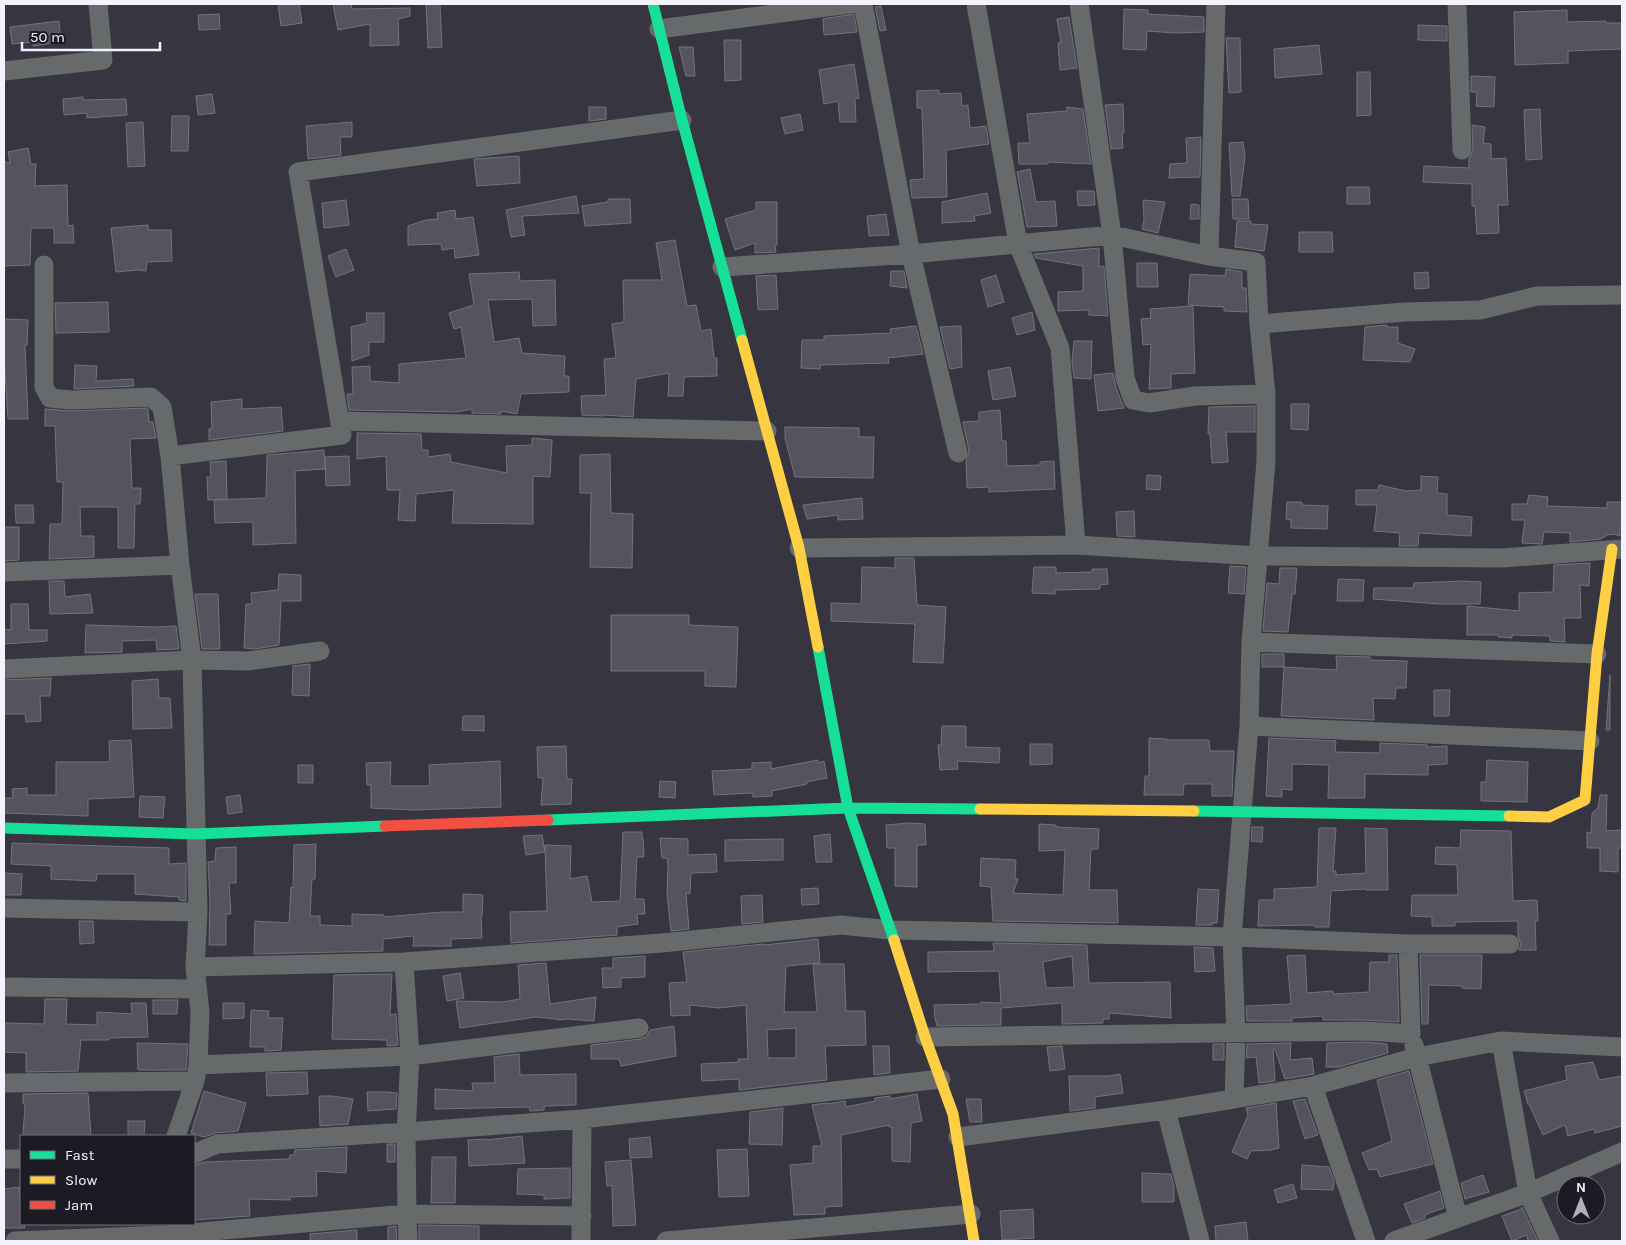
<svg xmlns="http://www.w3.org/2000/svg" width="1626" height="1245" font-family="Karla,sans-serif">
<style>
.building{fill:#55545e;stroke:#74727b;fill-rule:evenodd}
.lines{fill:none;stroke-linecap:round;stroke-linejoin:round}
.street{stroke:#676a6b;stroke-width:19}
.fast{stroke:#16e098;stroke-width:11}
.slow{stroke:#ffcf43;stroke-width:11}
.jam{stroke:#f24e42;stroke-width:11}
</style>
<rect width="100%" height="100%" fill="#373540"/>
<path class="building" d="M278,4H299L302,23L281,26Z
M333,4H351L352,9L410,8V16L398,19L399,45L370,46V24L338,30Z
M426,4H440L442,47L428,48Z
M881,6L886,30L880,31L875,7Z
M1124,9L1148,10V14L1204,17V32L1175,33L1147,31L1146,50L1123,49Z
M1567,10V22L1606,21V23H1622V49L1568,51V63L1515,65L1514,12Z
M219,14L220,29L199,30L198,15Z
M854,14L857,32L824,35L823,19Z
M1069,17L1077,68L1060,70L1058,43H1061L1057,19Z
M59,21L61,42L33,46V42L12,44L10,27Z
M1418,25L1447,26V41L1418,40Z
M1226,38H1240L1241,92L1229,93Z
M724,40H741V80L725,81Z
M1319,45L1322,74L1275,78L1274,49Z
M679,47H693L695,76H686Z
M854,64L859,98L855,99L856,122H840L838,101L824,104L819,70Z
M1357,72H1370L1371,115L1357,116Z
M1471,76L1495,77L1494,107L1476,106L1477,92H1471Z
M939,90V94L961,93L962,106L968,105L970,128L986,126L989,144L946,150L947,197L912,198L910,180L924,179L922,108H917V91Z
M212,94L215,113L198,115L196,96Z
M83,97V100L126,99L127,115L87,118V113L64,115L63,99Z
M1123,104L1124,133H1122L1123,148L1111,149L1105,105Z
M589,107H606V119L589,121Z
M1067,107L1083,109L1091,164L1048,162V164H1019L1018,143H1030L1027,114L1067,111Z
M1540,109L1542,159L1526,160L1524,110Z
M800,114L803,130L785,134L781,118Z
M172,116H189L188,151H171Z
M143,122L145,166L128,167L126,123Z
M352,122V137H340L341,155L308,159L306,126Z
M1472,125L1485,127L1483,143L1491,144V159L1506,158L1508,205H1498L1499,233L1477,234L1475,206H1472V184L1423,182L1424,166L1469,168V159L1473,150Z
M1201,137L1200,177L1169,178L1170,164L1187,163L1186,138Z
M1243,142L1245,156L1240,196H1232L1229,143Z
M28,148L31,164H36L35,186L67,185L68,226L73,225L74,243H54V228H31L30,265L4,266V162L10,163L8,152Z
M519,156L520,183L477,186L474,159Z
M1030,169L1036,202L1055,201L1057,226L1027,227L1017,172Z
M1347,187H1369L1370,204H1347Z
M1077,191H1094L1095,205L1078,206Z
M987,193L991,213L974,216L975,221L942,223V202Z
M576,196L579,213L522,216L525,235L511,237L506,210Z
M608,199H630L631,223L585,226L582,206L608,202Z
M1232,199H1248L1249,219H1233Z
M346,200L349,225L324,228L322,203Z
M1143,200L1165,202L1158,233L1142,229L1144,220Z
M756,202H777V245H775L776,252L755,253V243L735,250L725,219L756,210Z
M1191,204L1199,205V219H1190Z
M455,210L456,219L473,217L479,255L455,258L454,248L442,250L441,244L408,245V226L426,220L438,219L437,213Z
M886,214L889,235L869,236L867,216Z
M1237,221H1251V224L1268,225L1264,251L1235,247Z
M148,225V230H171L172,261L147,262L146,271L138,270L116,272L111,228Z
M1299,232H1332L1333,252H1299Z
M675,240L687,306L696,305L701,331L711,329L714,358H717V376L684,377L683,396H668L669,373L636,379L633,417L603,415V416L582,415L581,396L606,395L604,359L616,358L612,324L624,322L623,280H662L656,243Z
M1099,248V267L1104,266L1108,316L1089,315V310L1058,311V292L1083,291V266L1036,258L1034,254Z
M346,249L354,270L336,277L328,256Z
M1137,263H1157L1158,287H1137Z
M1226,269L1242,272V288H1246L1247,312L1224,311V307L1188,305L1190,274L1225,276Z
M891,271H904L907,288L890,286Z
M519,272L520,281L555,280L556,325L533,326L532,299L488,300L494,342L519,338L522,353L565,356L564,376H569V392L521,394L517,414L501,411V414L472,413V409L457,412L349,410L347,394H353L352,367L370,366V381L399,383V364L466,358L461,327L454,329L449,313L474,305L469,274Z
M1428,272L1429,288L1415,289L1414,273Z
M776,275L778,309L758,310L756,276Z
M996,275L1004,302L988,307L981,280Z
M108,302L109,332L56,333L55,303Z
M1193,306L1195,373L1171,374V388L1149,389L1151,344L1143,345L1141,319L1151,318L1150,309Z
M1032,312L1035,330L1017,335L1012,318Z
M366,313H384V342H369V355L352,361L351,327L367,323Z
M4,319L28,320L27,345H25L28,419H8L4,354Z
M1387,325V327H1398V343L1415,349L1410,362L1363,360L1365,327Z
M916,326L923,354L888,358L889,363L820,365V369L801,368L802,340H824V336L891,333L890,329Z
M961,326L962,367L950,369L940,327Z
M1074,341H1092L1091,379L1074,378L1072,362Z
M75,365L97,366L96,381L133,379L134,386L74,389Z
M1010,367L1016,396L993,400L988,371Z
M1113,373L1116,388L1124,408L1098,411L1094,375Z
M242,399V409L281,407L283,431L209,440V429L212,428L211,402Z
M1291,404H1309L1308,430L1291,429Z
M1255,406V432H1226L1228,462L1212,463L1210,434H1208L1209,407Z
M147,408L148,410L149,422H153L156,438L130,439L132,488H141L140,504H135L134,548H118V507H80L81,536H94V557L49,559L50,524H62L63,482H57L55,426H45V409L71,411Z
M1000,410L1002,441H1006L1007,466L1040,465V462L1054,461L1055,489L989,492V487L967,488L966,461L969,451L963,422L979,421V412Z
M785,427L859,428V437H874L873,478L795,477L785,438Z
M357,433L421,434L422,450H428V457L450,454L451,462L507,473L506,446L532,445V438L552,440L550,477L533,476V524L452,523L454,490L416,494L415,521L398,520L400,490H387L386,456L357,459Z
M324,450L325,469L295,471L296,543L253,545V522L215,523L214,500L266,498L267,455Z
M610,454L611,513L633,514L632,568L590,567L591,493H580V455Z
M349,456L350,485L326,486L325,457Z
M226,461L227,499L208,500L207,477H211L210,462Z
M1147,475L1161,476L1160,490L1146,489Z
M1421,476L1438,477L1437,493L1447,494V515L1472,517L1471,536L1419,533L1418,546H1399L1400,533L1374,531L1377,505H1356V490H1378L1379,485L1406,491L1421,490Z
M1529,495L1548,497L1547,506L1607,508V502H1622V524H1620V536L1614,534L1607,535L1601,539L1570,542V533L1544,532L1542,544L1522,543L1525,520H1512V504H1527Z
M862,498L863,519L838,520V515L807,519L803,505Z
M1287,502H1302V505L1328,506L1327,529L1291,528V520L1286,519Z
M15,505H33L34,523H16Z
M1134,511L1135,537L1117,536L1116,512Z
M4,527H19V560L4,561Z
M895,558H914L917,605L946,607L943,663L913,662L915,624L831,621V603L861,604L862,567L895,568Z
M1590,563L1589,586L1580,585L1581,618H1564L1565,642L1550,641V636L1512,635V638L1498,637V635H1467V606L1519,611V593L1553,592L1554,565Z
M1230,566L1246,567L1244,594L1228,593Z
M1034,567H1056V573L1092,572V569H1107L1108,584L1100,585V589L1055,590V594L1032,593Z
M1280,568H1297L1295,594H1292L1288,632L1263,631L1267,583L1279,584Z
M279,574L301,575V601H281L279,645L255,649L244,648L246,604H252L251,593L278,590Z
M1338,579L1364,580L1363,601H1337Z
M49,581H64L65,597L90,594L93,613L50,614Z
M1464,581L1481,582L1480,604H1440L1373,599L1374,588H1413L1414,583Z
M195,594H218L220,649H202Z
M11,604H28L29,630H47V641L4,644V629L11,630Z
M611,615H689V625L738,627L736,687L705,686V671H611Z
M86,625L156,627L176,626L179,649L157,650L156,640L122,641V652L85,653Z
M1262,654H1284V667H1262Z
M1336,656L1370,657V660L1407,661L1406,688H1396L1395,699L1373,698L1374,720L1281,716L1284,667L1337,670Z
M310,664L309,696L292,695L293,666Z
M1610,675V730H1606Z
M51,678L50,696H40L41,721L26,722L25,714H4V680Z
M158,679L159,698H170L172,728L133,729L132,681Z
M1434,690H1450L1449,716H1434Z
M463,716H484V731L462,730Z
M942,726H966V747L1000,748L999,763L957,761L958,769L940,770L938,745H941Z
M1149,738L1167,739V740H1209L1210,751H1234L1232,796H1212V784H1184L1183,795H1144L1145,776H1149Z
M1269,738L1336,741L1335,752L1380,753V743L1427,745V747L1447,746V764L1428,765V775L1365,774V798H1328L1329,765L1292,764V790L1282,789V797L1266,796Z
M131,740L134,797L88,799V816L4,813V798H13L12,789L27,788V795H56V762H110L109,741Z
M1030,744H1052V764L1030,765Z
M566,746L567,779H572L571,804L541,805L543,778H538L537,747Z
M818,760V763L824,761L827,778L806,782L807,784L772,791V796L753,797V793L714,795L712,771L752,769V763L771,762V769Z
M1487,760L1528,762L1527,802L1481,801V782H1486Z
M500,761L501,807L414,810L371,808V785H367L366,763L391,762L390,786H430L429,765Z
M298,765H313V783H298Z
M660,781L676,782L675,798L659,797Z
M240,795L242,812L228,814L226,797Z
M1600,795H1607L1606,831L1622,830V848H1618V872L1600,871V848H1587V832L1591,833L1592,813L1598,808Z
M140,796L165,797L163,818L139,817Z
M909,823L925,824L926,845H917V887L895,886V848H887L886,825Z
M1039,824L1056,825V827L1099,829L1098,849H1091L1089,890H1117L1118,923L993,921L991,887L980,886L981,858L1016,860L1015,878L1018,879L1013,893L1063,895L1065,850L1039,851Z
M1252,827H1263L1262,842L1251,841Z
M1319,828H1336L1333,871H1336V875L1366,873L1365,828L1387,829L1388,890H1366V889L1331,891L1329,927H1315V925L1258,926L1259,900H1274V889L1317,887Z
M1461,830L1511,831L1513,901L1537,900L1538,921H1535L1536,950H1519L1521,944L1518,937V921L1455,922V926H1432V917L1411,916L1412,895H1458L1457,865L1435,864L1436,847L1460,848Z
M623,832H642V838H643L644,857H637L635,899H644L645,914H637L638,924L617,927V935L511,943L510,912L547,911L545,845L571,846L570,879L587,876L592,902L620,901Z
M830,834L832,862H816L814,836Z
M542,835L545,852L526,855L523,836Z
M660,838L688,839V855L716,854L717,872L691,873L690,894L686,893L689,929L671,931L667,894L668,865L667,858H662Z
M783,839V860L725,861V840Z
M12,843L169,848V864L186,863V901L179,900V897L135,894V874H97L96,881L51,879V866L11,864Z
M316,844L315,879H312L310,916H320V925L352,926V914L384,915V917L442,912H463V894L483,895L482,916H481L482,938L451,939V946H413L414,936L383,939V951L254,954L255,921L289,923L291,887L293,888L294,845Z
M236,847V883H229L231,914H226V945H209L210,901L208,862L215,861L216,848Z
M4,873L22,874L21,895H4Z
M818,888L819,904L802,905L801,889Z
M1198,889L1219,890L1217,923H1212V925H1196Z
M762,895L763,922L742,924L741,896Z
M79,921H93L94,943L80,944Z
M818,939L820,963L786,966L784,1012H817L813,964H844L846,1011H865L866,1045L825,1046L827,1080L739,1090V1079L702,1081L701,1064L739,1062L738,1059H748L746,1005L719,1008L690,1005V1015L671,1016L669,983L687,982L683,952L764,944V945ZM796,1028V1058H768L767,1030Z
M993,943L1087,945L1089,983L1170,982L1171,1018L1109,1013V1019H1103V1023L1062,1024V1003L1001,1008V1025L937,1026L935,1018L934,1005L981,1004V1002L1001,1003L999,971L928,972V952L994,951ZM1072,956L1074,987L1046,988L1043,962Z
M1194,947L1213,948L1215,971L1195,972Z
M1305,955L1307,993L1333,991L1334,994L1369,992L1370,962H1389V955H1397L1399,1022L1367,1020H1323V1016L1292,1018V1021H1247L1246,1006L1291,1004L1287,956Z
M1420,955H1482L1481,989L1462,988V986L1429,985L1428,1024H1422Z
M645,956V977L621,978V987L603,988L602,968H613V958Z
M546,963L550,1004L596,997L594,1021L568,1019L557,1020V1019L536,1017L460,1028L456,1001L502,1002L520,999L518,965Z
M460,973L464,998L447,1001L443,976Z
M392,974L390,1015L396,1014L398,1045L387,1046V1040L332,1039L334,975Z
M45,999H67L66,1024L97,1025V1012L132,1014L131,1003H146L148,1037L109,1038V1040H81L78,1071L26,1072V1053L4,1052V1023L44,1024Z
M153,1000H178L177,1014H153Z
M223,1003H244V1018L223,1019Z
M251,1010L269,1011L268,1018H283L281,1050L265,1051V1047H250Z
M674,1026L676,1056L621,1066L619,1059H591V1045L640,1039L646,1037L650,1030Z
M1367,1042L1387,1044L1388,1053L1339,1067H1326L1327,1043Z
M137,1043L188,1044L186,1070H138Z
M1291,1043L1290,1060L1312,1058L1314,1074L1285,1079L1275,1049H1273L1275,1081L1259,1083L1256,1057L1246,1058L1247,1044Z
M1213,1044H1224V1060H1213Z
M873,1046H889L890,1073L874,1075Z
M1062,1046L1065,1069L1050,1071L1047,1047Z
M519,1054L520,1075L576,1074V1105L544,1106V1110L530,1111L529,1107L435,1109V1089L473,1091L472,1083H495L494,1057Z
M1593,1062L1599,1080L1622,1076V1126L1595,1133L1594,1129L1568,1136L1565,1125L1543,1135L1529,1104H1528L1524,1091L1567,1080L1565,1066Z
M1409,1071L1433,1164L1380,1177L1377,1169L1369,1170L1362,1153L1392,1141L1377,1080Z
M307,1072L308,1094L267,1096L266,1073Z
M1120,1074L1123,1093L1095,1097V1108L1070,1111L1069,1076H1108Z
M204,1091L246,1103L238,1131L216,1133L204,1137L191,1133Z
M367,1092H385L397,1093L396,1109L368,1111Z
M88,1093L91,1136H23L25,1104H23V1094Z
M917,1094L922,1121L911,1123L910,1162L892,1161V1127H889V1125L841,1135L842,1206L825,1207V1214L794,1215L790,1165L813,1163V1146H822L812,1105L827,1103V1104L845,1101L846,1107L875,1101V1098L890,1096V1099Z
M319,1096H332L353,1099L348,1124L320,1126Z
M966,1099H981L982,1122H970Z
M1305,1099L1318,1135L1305,1139L1293,1101Z
M1276,1103L1279,1148L1271,1150L1251,1151L1247,1159L1232,1152L1248,1115L1246,1108Z
M783,1108L782,1145L749,1144L750,1112Z
M128,1121H145L144,1136H128Z
M522,1136L525,1163L469,1166L468,1140L486,1139V1140Z
M650,1137L652,1157L630,1158L629,1139Z
M387,1144H395V1162H387Z
M347,1147L346,1173L316,1171L317,1196L290,1197V1200L249,1199L250,1216L194,1220V1165L205,1162L289,1159L290,1155H294L295,1150Z
M747,1149L749,1196L719,1197L717,1150Z
M432,1157H456L455,1203H431Z
M631,1160L636,1225L613,1226L612,1185L607,1186L605,1162Z
M1302,1165L1329,1167L1334,1181L1333,1190L1301,1189Z
M570,1168V1198L544,1199V1195L517,1194L518,1169Z
M1142,1173L1171,1174L1174,1187V1202H1142Z
M1483,1175L1489,1192L1465,1199L1461,1183Z
M1293,1184L1297,1198L1278,1203L1274,1190Z
M19,1187L21,1204V1224H24L25,1228H4V1189Z
M1440,1191L1444,1208L1427,1214L1425,1216V1218L1412,1223L1404,1204Z
M1522,1207L1538,1241H1528L1527,1235L1512,1241L1502,1216L1522,1209Z
M1033,1209L1034,1238L1002,1240L1000,1211Z
M1246,1222L1248,1241H1216L1215,1226Z
M419,1225L479,1226V1241H419Z
M396,1226L397,1241H388V1227Z
M357,1230V1241H310V1234Z"/>
<g class="lines">
<path class="street" d="M863,4L911,254L958,453
M976,4L1018,244L1060,348L1076,545
M1079,4L1112,235L1125,378L1133,400L1149,403L1195,396L1266,394L1259,324L1256,262L1209,256
M1457,4L1462,150
M659,29L850,4
M4,71L103,60L98,4
M44,265V387L50,398L71,400L151,397L162,407L170,456
M722,267L911,254L1112,235L1209,256L1216,4
M1259,324L1405,312L1480,310L1537,296L1622,295
M1266,394V461L1251,642L1249,726L1232,937L1236,1033L1234,1099L1313,1086L1417,1057L1501,1041L1622,1047
M340,421L767,431
M799,548L1076,545L1258,556L1502,558L1622,549
M4,572L180,565
M1251,642L1597,654
M4,669L192,660L180,565L170,456L342,435L298,172L682,120
M1249,726L1590,741
M4,908L198,912
M195,967L404,962L662,943L841,925L891,930L1232,937L1408,944H1510
M4,987L197,989
M925,1037L1367,1031L1411,1034L1408,944
M1501,1041L1528,1193L1550,1241
M1414,1045L1458,1218L1528,1193L1622,1152
M198,1065L410,1056L639,1028
M4,1083L195,1081
M1313,1086L1366,1241
M1166,1110L1200,1241
M176,1136L195,1081L198,1065L200,1012L195,967L198,912L192,660L248,661L320,651
M958,1137L1166,1110L1234,1099
M194,1154L217,1144L406,1132L410,1056L404,962
M4,1159H21
M15,1241L167,1235L407,1214L406,1132L582,1119L941,1079
M408,1241L407,1214L582,1216
M581,1241L582,1119
M666,1241L971,1214
M1394,1241L1458,1218"/>
<path class="fast" d="M653,4L682,120L742,340
M818,647L848,808L894,940
M1194,811L1509,816
M548,820L848,808L980,809
M4,828L195,834L385,826"/>
<path class="slow" d="M742,340L799,548L818,647
M980,809L1194,811
M1509,816L1549,817L1585,800L1597,654L1612,549
M894,940L925,1037L953,1114L974,1241"/>
<path class="jam" d="M385,826L548,820"/>
</g>
<rect width="1626" height="1245" fill="none" stroke="#f4f3fd" stroke-width="10"/>
<rect x="20" y="1135" width="175" height="90" fill="#1c1b23" stroke="#72717a"/>
<rect x="30" y="1151" width="25" height="8" fill="#16e098" stroke="#72717a"/>
<text x="65" y="1160" font-size="15" fill="#f4f3fd">Fast</text>
<rect x="30" y="1176" width="25" height="8" fill="#ffcf43" stroke="#72717a"/>
<text x="65" y="1185" font-size="15" fill="#f4f3fd">Slow</text>
<rect x="30" y="1201" width="25" height="8" fill="#f24e42" stroke="#72717a"/>
<text x="65" y="1210" font-size="15" fill="#f4f3fd">Jam</text>
<g transform="translate(1581 1200)"><circle r="24" fill="#1c1b23" stroke="#72717a"/>
<path d="M0-4L9 19L0 12L-9 19Z" fill="#b2b0bb"/>
<text y="-8" font-size="14" font-weight="bold" text-anchor="middle" fill="#f4f3fd">N</text>
</g>
<path d="M22 42v8h138v-8" fill="none" stroke="#f4f3fd" stroke-width="2.5"/>
<text x="30" y="42" font-size="15" fill="#f4f3fd" stroke="#1c1b23" stroke-width="4" paint-order="stroke">50 m</text>
</svg>
